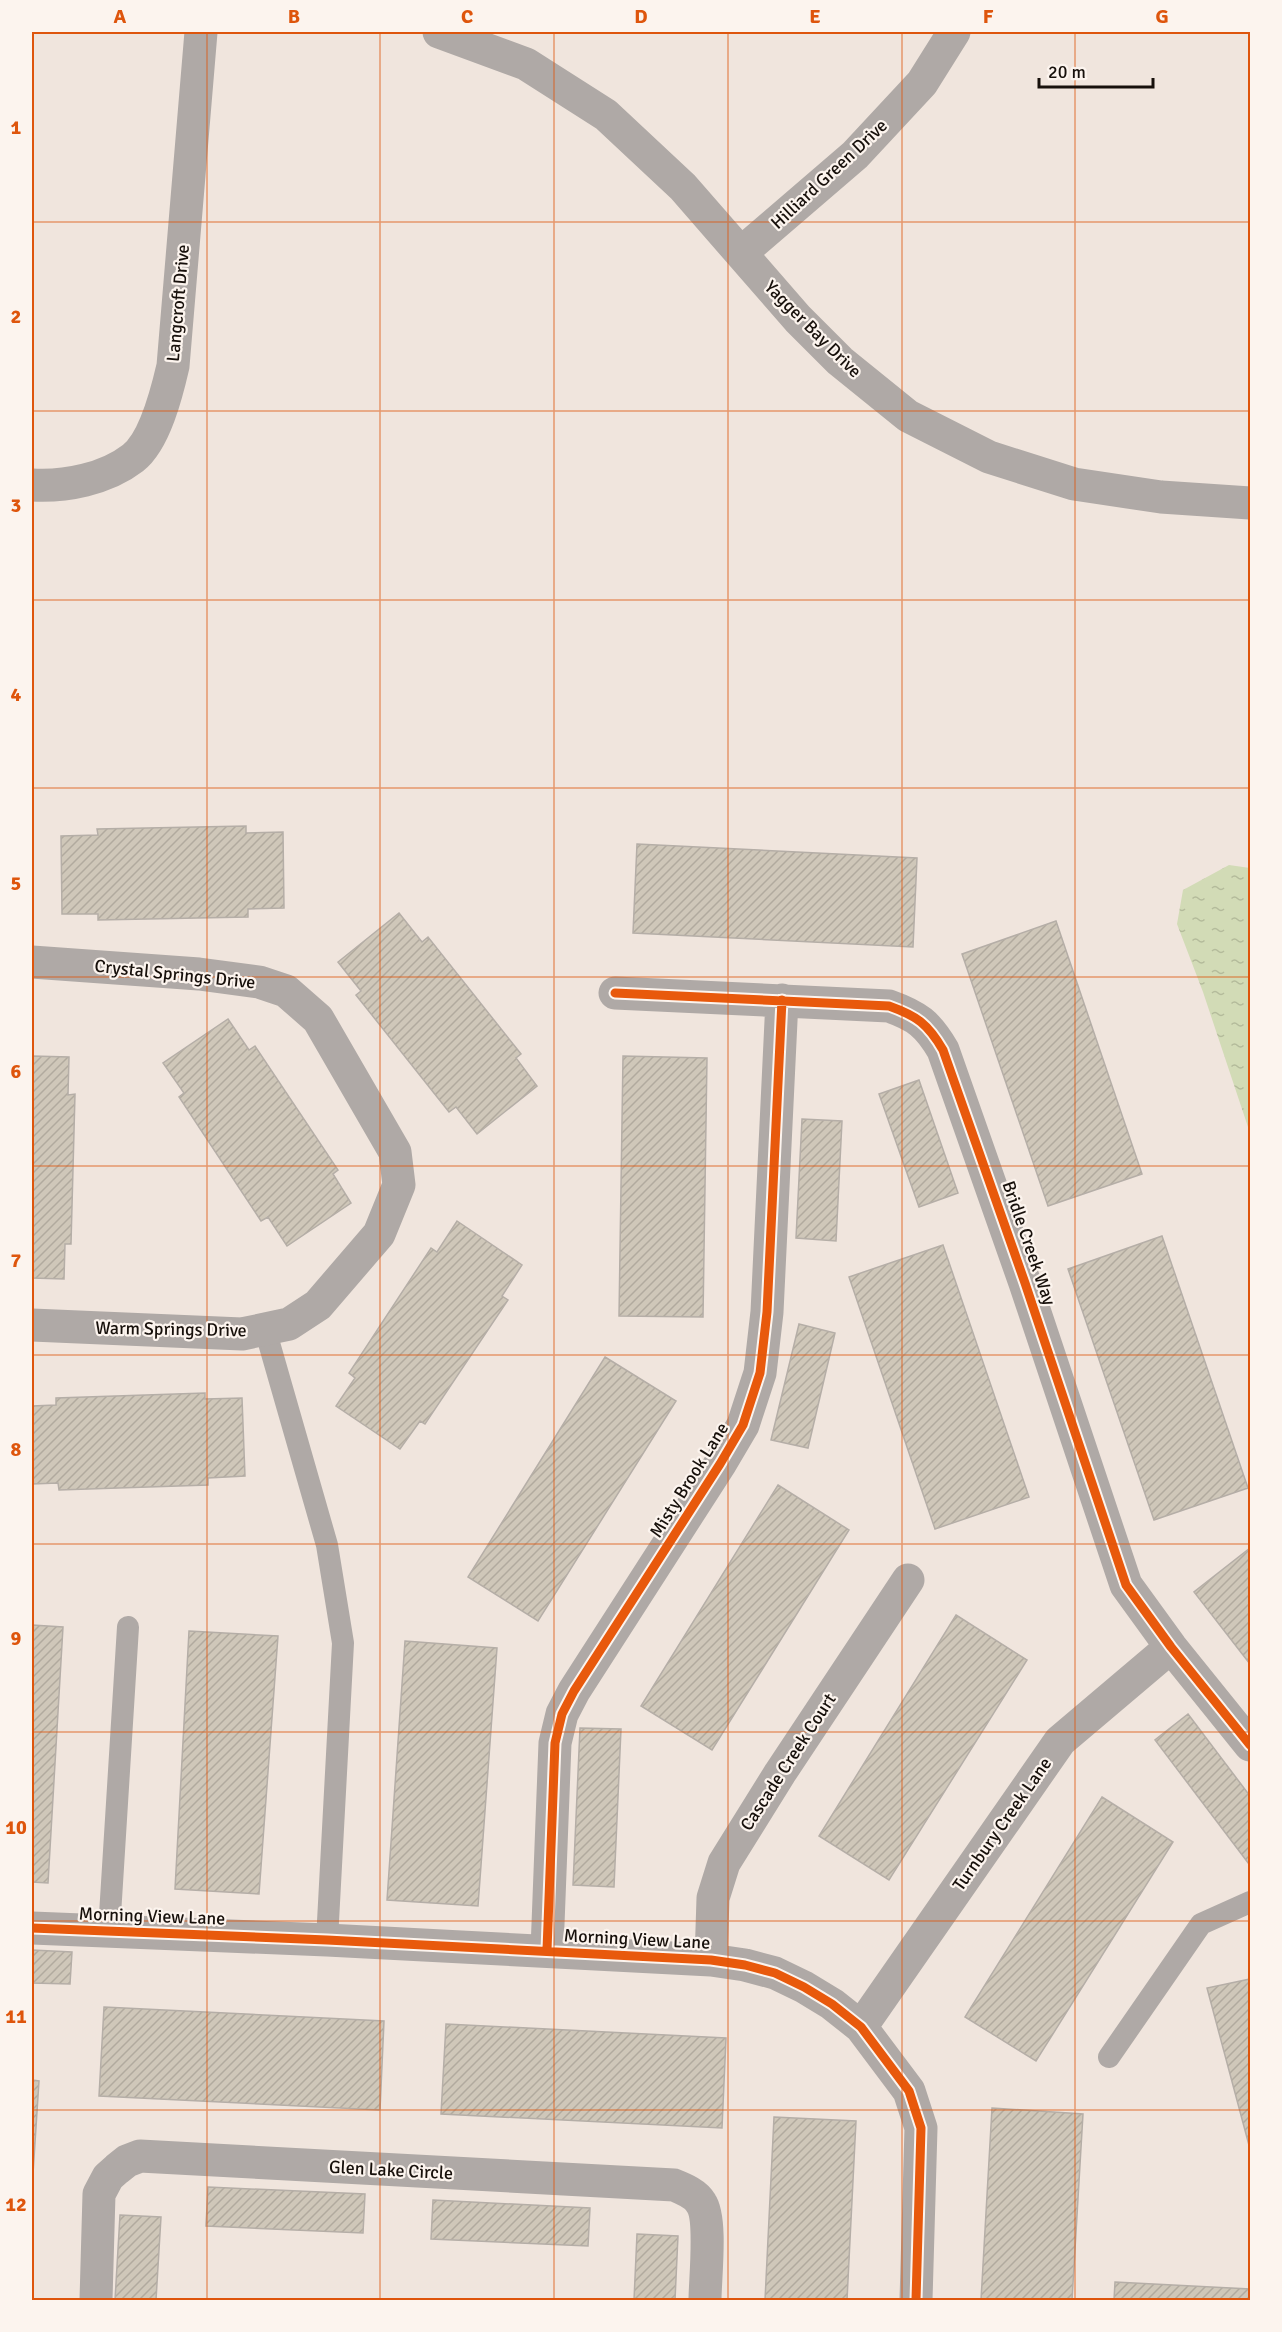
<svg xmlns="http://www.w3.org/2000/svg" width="1282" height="2332" font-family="Signika,sans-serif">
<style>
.water{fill:url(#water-ripples)}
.building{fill:url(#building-hatch);stroke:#b5aea7;stroke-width:1.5}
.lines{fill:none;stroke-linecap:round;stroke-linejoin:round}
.service{stroke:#afa9a6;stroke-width:22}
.minor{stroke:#afa9a6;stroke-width:33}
.cycleway-casing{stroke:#fcf4ee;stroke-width:13}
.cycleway{stroke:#e8590c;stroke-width:9}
.grid{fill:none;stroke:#de550c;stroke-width:1.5;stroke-opacity:0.55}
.labels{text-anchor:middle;stroke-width:4.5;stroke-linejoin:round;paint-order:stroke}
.street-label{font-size:18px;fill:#17100b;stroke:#fcf4ee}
.neatline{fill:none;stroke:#de550c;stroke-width:2}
.grid-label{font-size:20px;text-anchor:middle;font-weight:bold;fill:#de550c}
</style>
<defs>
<pattern id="water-ripples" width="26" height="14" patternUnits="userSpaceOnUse" patternTransform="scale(1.5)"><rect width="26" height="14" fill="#d2dbb6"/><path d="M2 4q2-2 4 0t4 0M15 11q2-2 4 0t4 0" fill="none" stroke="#b4bb9b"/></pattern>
<pattern id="building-hatch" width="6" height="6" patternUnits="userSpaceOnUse" patternTransform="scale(1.5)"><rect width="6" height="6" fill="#cfc7b9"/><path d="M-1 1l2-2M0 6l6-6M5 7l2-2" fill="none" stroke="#b1aa9e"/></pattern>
</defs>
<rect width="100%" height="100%" fill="#f0e5dd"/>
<path class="water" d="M1229,865L1250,868V1133L1203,992L1177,924L1183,890Z"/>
<path class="building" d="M246,826V833L283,832L284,908L248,909V917L98,920V914H62L61,836L98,835L97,829Z
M637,844L917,858L913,947L633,933Z
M399,913L422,942L428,937L521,1054L516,1058L537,1086L477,1134L456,1107L449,1112L356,995L361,991L338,962Z
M1056,921L1142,1174L1048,1206L962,954Z
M228,1019L249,1050L255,1046L338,1170L333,1174L351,1203L287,1246L268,1217L261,1221L179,1097L184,1093L163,1063Z
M32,1056L69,1057L68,1095L75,1094L71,1244H65L64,1279L32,1278Z
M623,1056L707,1058L703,1317L619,1316Z
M919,1080L958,1193L919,1207L879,1094Z
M802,1119L842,1121L836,1241L796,1238Z
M457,1221L522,1265L502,1296L508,1300L425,1424L420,1421L400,1449L336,1406L355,1378L349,1373L431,1248L437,1252Z
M1162,1236L1248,1488L1154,1520L1068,1269Z
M943,1245L1029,1497L935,1529L849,1277Z
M799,1324L835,1333L808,1448L771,1440Z
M605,1357L676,1401L538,1621L468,1577Z
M205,1393V1399L242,1398L245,1476L208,1478V1485L59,1490L58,1483L32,1484V1406L56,1405V1398Z
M778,1485L849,1530L712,1750L641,1706Z
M1250,1548V1664L1194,1592Z
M956,1615L1027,1660L889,1880L819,1836Z
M32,1625L63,1627L48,1883L32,1882Z
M189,1631L278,1636L259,1894L175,1889Z
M405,1641L497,1648L478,1906L387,1900Z
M1188,1714L1250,1796L1249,1864L1155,1740Z
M580,1728L621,1729L614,1887L573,1885Z
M1102,1797L1173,1842L1036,2061L965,2017Z
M32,1950L72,1952L70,1984L32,1983Z
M1250,1979V2149L1207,1988Z
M104,2007L384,2021L380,2110L99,2096Z
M446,2024L726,2038L722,2128L441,2114Z
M32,2080L39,2081L32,2189Z
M992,2108L1083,2114L1072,2300H981Z
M774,2117L856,2121L847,2300H765Z
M208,2187L365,2194L363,2233L206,2226Z
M433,2200L590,2208L588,2246L431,2239Z
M120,2215L161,2217L156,2300H115Z
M637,2234L678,2236L675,2300H634Z
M1115,2282L1250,2289V2300H1114Z"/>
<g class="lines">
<path class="service" d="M265,1329L327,1545L343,1643L327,1940
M109,1931L128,1627
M1109,2057L1201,1924L1250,1902"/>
<path class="minor" d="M439,32L526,64L606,115L683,187L798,319L840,361L908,416L989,457L1074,484L1161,497L1250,503
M741,253L855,155L922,83L954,32
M32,485C65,487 106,479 133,458C155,441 167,392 173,366L201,32
M32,962L199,974L259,982L286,991L318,1019L395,1152L399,1185L379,1234L318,1305L289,1324L242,1334L32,1325
M615,993L889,1006C917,1016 928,1024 943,1050L1025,1283L1126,1585L1171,1647L1250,1745
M32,1928L327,1940L711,1960L745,1965L775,1973L804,1987L832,2004L861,2027L909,2091L921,2128L916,2300
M547,1950L555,1743L562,1714L574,1691L720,1464L743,1425L760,1373L767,1312L782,1000
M711,1960L713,1898L724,1863L780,1773L908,1580
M861,2027L1060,1741L1171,1647
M96,2300L99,2194L108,2177L117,2169L127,2161L140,2156L674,2185C684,2189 696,2194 701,2203C712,2219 705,2279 705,2300"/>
<g class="cycleway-casing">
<path id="cycleway" d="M615,993L889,1006C917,1016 928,1024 943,1050L1025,1283L1126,1585L1171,1647L1250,1745
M32,1928L327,1940L711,1960L745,1965L775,1973L804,1987L832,2004L861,2027L909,2091L921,2128L916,2300
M547,1950L555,1743L562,1714L574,1691L720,1464L743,1425L760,1373L767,1312L782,1000"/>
</g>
<use href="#cycleway" class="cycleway"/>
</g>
<path class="grid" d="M207,32V2300M380,32V2300M554,32V2300M728,32V2300M902,32V2300M1075,32V2300M32,222H1250M32,411H1250M32,600H1250M32,788H1250M32,977H1250M32,1166H1250M32,1355H1250M32,1544H1250M32,1732H1250M32,1921H1250M32,2110H1250"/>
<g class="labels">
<g class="street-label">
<text transform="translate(829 174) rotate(-43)" y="6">Hilliard Green Drive</text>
<text transform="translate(178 303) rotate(-85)" y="6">Langcroft Drive</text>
<text transform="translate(813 329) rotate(45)" y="6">Yagger Bay Drive</text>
<text transform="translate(175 974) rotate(6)" y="6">Crystal Springs Drive</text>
<text transform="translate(1029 1243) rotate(71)" y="6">Bridle Creek Way</text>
<text transform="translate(171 1329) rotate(1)" y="6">Warm Springs Drive</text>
<text transform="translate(689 1480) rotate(-58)" y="6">Misty Brook Lane</text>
<text transform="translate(788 1762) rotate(-57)" y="6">Cascade Creek Court</text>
<text transform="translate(1002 1824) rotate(-55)" y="6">Turnbury Creek Lane</text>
<text transform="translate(152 1916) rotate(2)" y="6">Morning View Lane</text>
<text transform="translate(637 1939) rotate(3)" y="6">Morning View Lane</text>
<text transform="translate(391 2170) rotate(3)" y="6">Glen Lake Circle</text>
</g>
</g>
<rect width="1282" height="2332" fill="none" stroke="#fcf4ee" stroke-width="66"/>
<path d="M1039 78v9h114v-9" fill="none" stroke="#17100b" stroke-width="3"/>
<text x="1048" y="78" font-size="18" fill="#17100b" stroke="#fcf4ee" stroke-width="4.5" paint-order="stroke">20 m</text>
<rect x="33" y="33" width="1216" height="2266" class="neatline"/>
<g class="grid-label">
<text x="120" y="23">A</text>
<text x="294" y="23">B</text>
<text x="467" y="23">C</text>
<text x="641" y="23">D</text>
<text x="815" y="23">E</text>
<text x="988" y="23">F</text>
<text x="1162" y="23">G</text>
<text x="16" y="134">1</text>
<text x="16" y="323">2</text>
<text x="16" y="512">3</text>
<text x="16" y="701">4</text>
<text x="16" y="890">5</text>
<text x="16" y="1078">6</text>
<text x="16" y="1267">7</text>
<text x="16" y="1456">8</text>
<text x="16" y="1645">9</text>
<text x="16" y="1834">10</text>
<text x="16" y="2023">11</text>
<text x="16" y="2211">12</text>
</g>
</svg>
